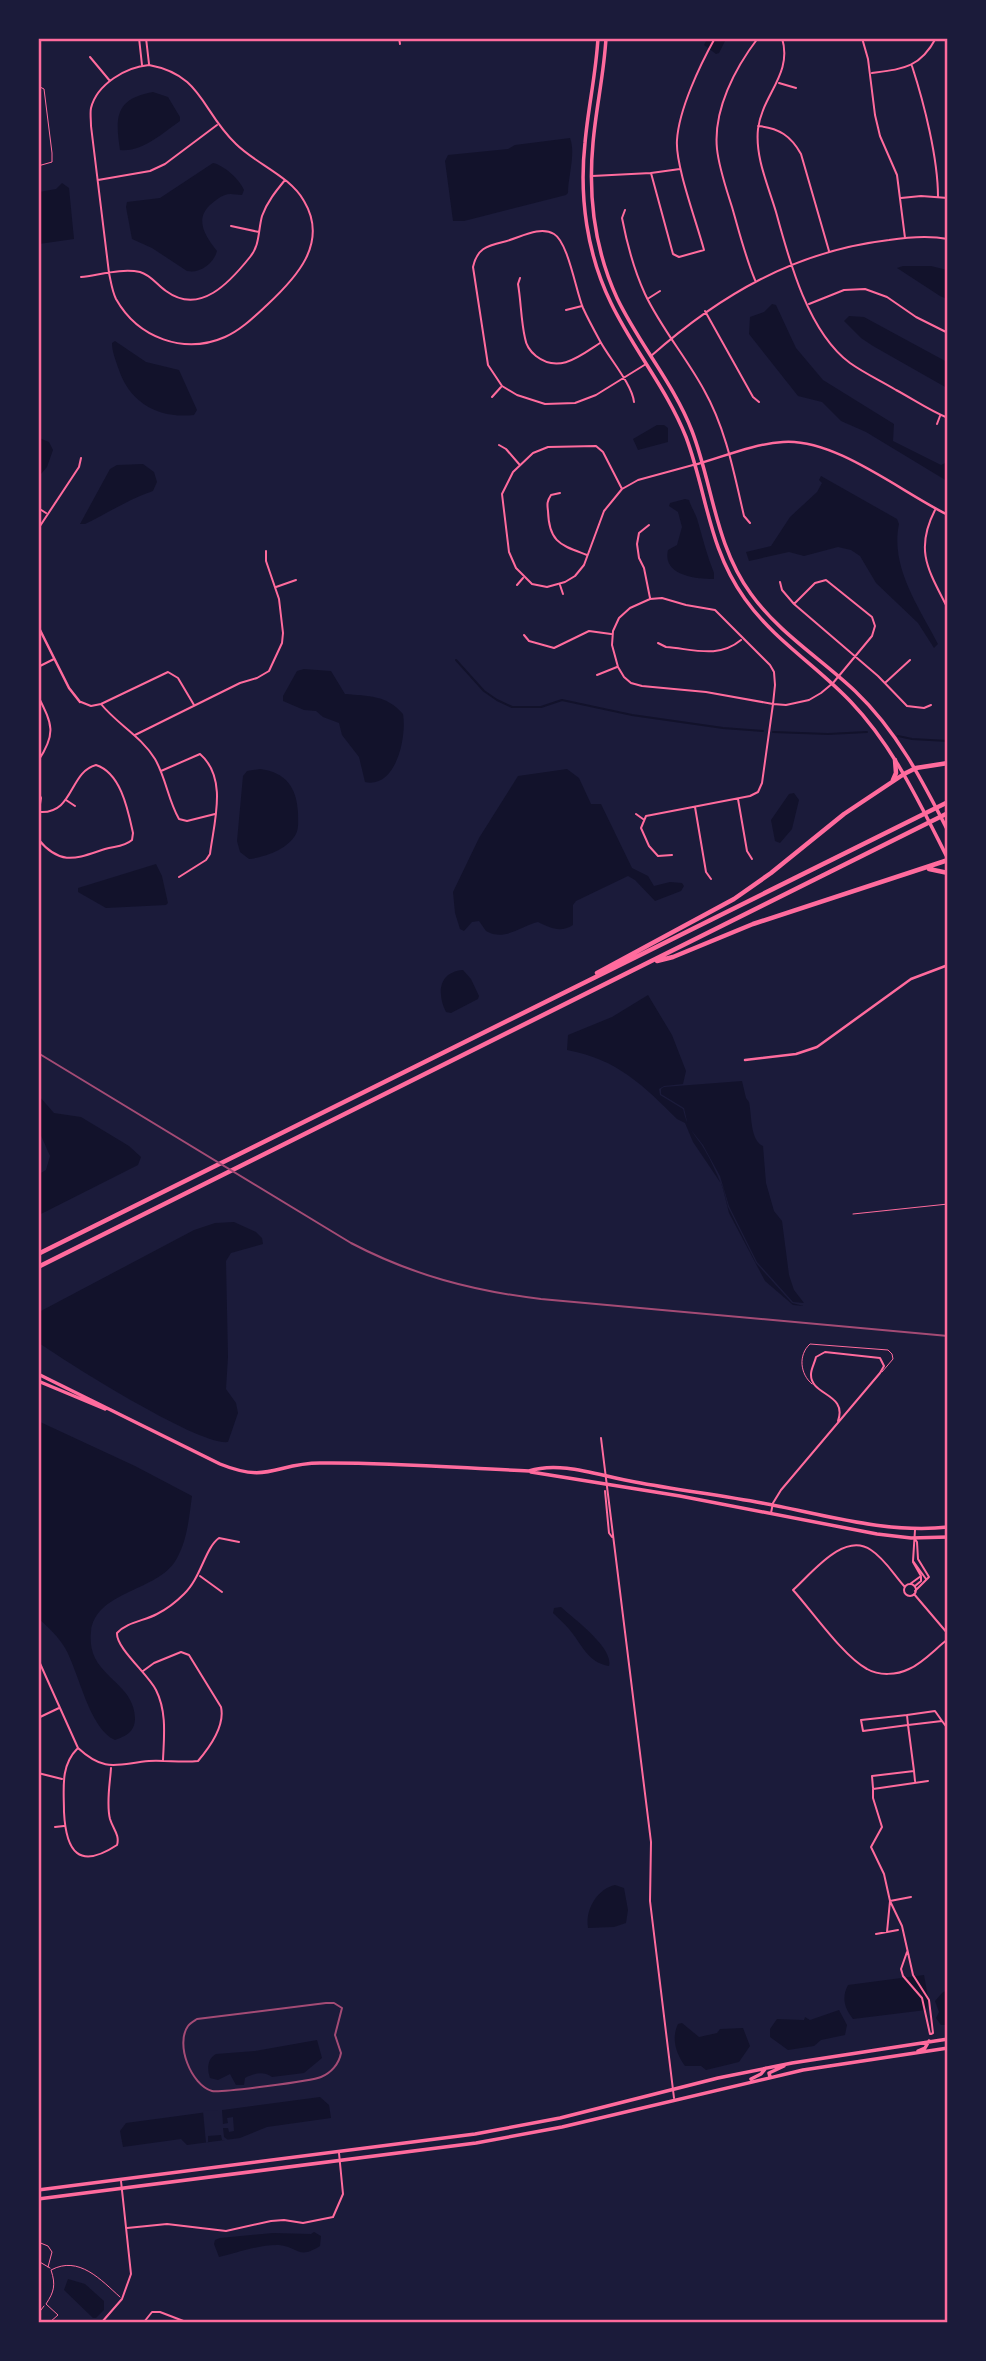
<svg xmlns="http://www.w3.org/2000/svg" width="986" height="2361" font-family="Helvetica,sans-serif">
<style>
.water{fill:#12122b}
.pier{fill:#1b1b3a}
.lines{fill:none;stroke-linecap:round;stroke-linejoin:round}
.stream{stroke:#12122b;stroke-width:2}
.service{stroke:#ff6b9d;stroke-width:1}
.minor{stroke:#ff6b9d;stroke-width:2}
.tertiary{stroke:#ff6b9d;stroke-width:2.5}
.primary{stroke:#ff6b9d;stroke-width:3.5}
.motorway{stroke:#ff6b9d;stroke-width:4.5}
.rail{stroke:#a44b75;stroke-width:2}
.neatline{fill:none;stroke:#ff6b9d;stroke-width:2.5}
</style>
<rect width="100%" height="100%" fill="#1b1b3a"/>
<path class="water" d="M707,39H726L719,53L716,54L704,45Z
M153,92L168,97L180,117V121C163,133 141,153 120,150C115,117 115,99 153,92Z
M570,138C576,154 568,176 568,193L566,195L464,221H453L445,161L448,155L508,149L515,145Z
M213,163C224,165 240,180 244,190L242,195C236,195 230,193 225,195C219,197 215,201 210,205C194,220 206,237 217,251C214,263 200,274 187,271L152,248L132,239L126,207L127,202L160,198Z
M62,183L69,188L74,239L39,244V192L56,189Z
M903,266H931L947,270V299L940,296L897,268Z
M772,304L776,305L796,348L823,380L894,424L893,441L941,465L947,462V481L866,432L841,421L822,402L798,396L749,334L750,317L764,312Z
M849,316L864,317L947,362V388L873,346L861,338L844,321Z
M115,341L146,362L179,370L197,410L194,415C159,419 130,403 119,370C116,361 112,352 112,343Z
M657,425H664L668,428V442L638,450L633,439Z
M39,438L49,442L53,450L47,467L41,474H39Z
M143,464L154,472L157,482L153,491C129,499 108,513 85,524H80L110,469L117,465Z
M821,476L897,519L899,524C890,567 919,607 938,644L934,648L918,623L876,583L860,556L851,550L838,547L804,556L789,552L749,561L746,552L771,546L790,517L817,492L822,483L819,480Z
M685,499L689,500C691,507 697,516 698,522C703,539 707,556 714,573V579C695,579 662,575 668,550L677,545L682,527L678,512L669,506L670,503Z
M304,669L331,671L345,694C368,696 387,695 403,714C407,737 396,789 365,782L359,757L342,735L339,723L323,717L316,711L304,710L283,701V696L297,671Z
M260,769C286,772 297,788 298,813C298,820 299,828 296,834C288,849 266,857 249,859L240,852L237,841L243,776L247,771Z
M567,769L579,778L591,804H601L632,868L648,876L654,886L670,882L682,883L684,886L681,891L655,901L635,880L628,876L576,901L573,905V925C560,933 551,928 538,922C520,926 505,942 486,931L479,921L472,922L464,931L460,929L455,913L453,892L479,838L518,776Z
M794,793L799,800L792,829L780,843L775,841L771,820L789,794Z
M156,864L162,876L168,903L166,905L106,908L78,892V888Z
M463,970L471,979L479,996L478,999L451,1013L446,1012C437,994 438,972 463,970Z
M648,995L672,1035L686,1071L683,1084L664,1086L659,1089L660,1095L683,1109C687,1126 691,1130 701,1144C709,1156 716,1172 722,1186L723,1187L728,1207L756,1263L792,1303L804,1306L793,1305L765,1281L729,1213L722,1185L693,1142L685,1123L677,1119C644,1086 617,1059 567,1050L568,1035L612,1017Z
M742,1081L746,1098L749,1102C752,1116 750,1140 763,1146L766,1183L774,1211L782,1221L789,1275L794,1290L804,1303L793,1302L757,1262L729,1206L720,1176L703,1145L688,1126L684,1108L661,1094V1089L664,1087Z
M39,1096L54,1113L81,1117L129,1146L141,1157L138,1165L39,1215V1174L46,1170L50,1156L39,1131Z
M234,1222L256,1232L262,1238L263,1244L231,1253L226,1261L228,1357L226,1389L236,1403L238,1413L228,1442C199,1446 68,1363 39,1343V1312L194,1230L215,1223Z
M38,1421L135,1466L192,1496C189,1518 187,1544 174,1563C153,1592 95,1592 91,1632C90,1640 91,1650 95,1658C107,1681 134,1689 135,1718C135,1732 126,1736 115,1740C89,1729 79,1672 65,1648C58,1636 49,1628 39,1619Z
M561,1607C574,1619 614,1648 609,1666C588,1663 581,1643 569,1629C564,1623 558,1618 553,1613L554,1608Z
M615,1885L624,1888L628,1910L626,1923L614,1927L588,1928C585,1910 597,1889 615,1885Z
M924,1975L929,2003L926,2010L853,2019C845,2009 841,1998 848,1985Z
M947,1991V2025H941L936,2018L939,2012L935,2001L943,1992Z
M839,2010L847,2025L845,2035L821,2040L814,2046L788,2050L770,2037V2029L777,2019L804,2020L805,2017L810,2020Z
M682,2023L699,2037L717,2033L720,2029L743,2028L750,2046L739,2062L706,2070L701,2066H685C676,2053 671,2039 678,2024Z
M317,2040L322,2058L304,2073L272,2077C263,2071 254,2073 245,2078L244,2085H236L230,2074L218,2080L210,2078C207,2069 207,2059 216,2054L255,2051Z
M320,2097L329,2105L331,2118L267,2127L240,2138L187,2145L181,2139L123,2147L120,2131L126,2123Z
M314,2232L321,2236L320,2246C298,2260 299,2247 279,2245C262,2244 235,2253 219,2257L214,2244L215,2240L220,2238L273,2233L311,2234Z
M68,2279L85,2284L104,2301V2310L96,2318H93L64,2290Z"/>
<path class="pier" d="M218,2110H222L223,2124L228,2123L227,2118L233,2117L234,2131L229,2132L228,2128H223L224,2137L228,2140H222L221,2135L208,2136V2142L206,2143L203,2111Z"/>
<g class="lines">
<path class="stream" d="M456,660L484,691L497,700L512,707H541L562,700L632,715L723,728L763,731
M773,732L828,734L867,732
M898,736L912,739L948,741"/>
<path class="service" d="M38,86L44,89L52,153V162L38,166
M853,1214L948,1204
M812,1384C800,1374 798,1355 810,1344L888,1350L892,1354L893,1359L882,1372
M38,2242L48,2246L52,2252L48,2267
M38,2261L50,2268
M38,2314L44,2306
M50,2322L58,2315L46,2304C54,2292 56,2285 51,2270C79,2255 101,2280 120,2297"/>
<path class="minor" d="M139,38L142,65
M146,38L149,64
M399,38L400,44
M782,38C793,74 762,95 758,129C755,157 768,185 776,212C789,260 808,332 850,363C864,373 881,381 896,390C913,399 930,411 948,418
M862,38L868,59L875,115L880,136L897,175L905,238
M90,57L110,81
M149,65C203,75 201,111 236,144C256,164 290,176 304,201C329,243 296,278 267,305C254,317 241,330 225,337C184,355 138,338 116,299C112,291 111,282 109,273L91,126C91,120 90,113 91,108C97,84 126,67 149,65Z
M912,66C924,103 938,158 938,197
M872,73C903,69 920,68 936,38
M779,83L796,88
M758,126C779,128 791,136 801,154L829,251
M651,173L673,254L679,257L704,250C697,223 675,165 677,140C679,109 700,65 715,38
M592,176L651,173L680,169
M98,180L150,171L165,164L217,125
M901,198L921,196L948,198
M625,210L622,218C627,244 634,270 645,294C661,328 686,357 704,390C726,429 734,473 744,516L750,523
M231,226L259,232
M81,277C99,275 122,268 140,272C151,275 157,285 166,291C200,316 230,282 250,257C260,245 258,231 262,216C267,202 276,191 285,180
M520,278L518,284C521,301 521,321 525,338C526,345 531,352 536,356C559,374 580,356 600,343
M755,280C745,256 739,231 732,207C726,188 719,168 717,149C713,110 735,68 758,38
M649,298L660,291
M809,304L844,290L865,289L887,297L916,317L948,333
M566,310L582,306
M705,311L753,397L759,402
M651,356C720,295 795,251 889,240C908,237 928,235 948,239
M492,397L501,387
M634,402C632,384 609,358 600,341C594,330 588,319 583,308C576,291 568,242 554,234C539,225 518,239 503,242C486,246 477,249 473,267L488,365L502,386L517,395L545,404L575,403L596,395L646,364
M937,424L940,416
M499,445L506,449L519,464
M622,489L603,452L596,446L548,447L533,453L513,472L502,494L509,552L516,568L532,584L547,587L565,582L575,576L584,565L604,511L622,489L638,480L693,465
M560,493L551,495C547,501 547,504 548,511C549,543 561,545 587,555
M38,508L46,513
M935,510C914,551 929,571 948,609
M649,525L639,533L637,544L639,558L644,568L650,598
M38,529L79,467L81,458
M780,582L782,590L794,604L878,676L907,706L924,708L931,705
M517,585L523,578
M560,585L563,594
M276,587L296,580
M524,635L529,641L554,648L589,631L611,634
M658,643L666,647C693,649 718,659 741,640
M38,667L54,659
M597,675L617,667
M886,682L910,660
M38,696C52,724 57,733 38,761
M81,702L91,706L101,704L168,672L178,678L194,705
M101,704C117,724 141,736 155,759C166,778 168,800 179,819L187,821L215,814
M135,735L240,683L257,678L269,671L282,643L283,633L279,599L266,561V551
M161,771L200,754C228,778 214,822 210,854L206,860L179,877
M38,792L41,798L38,816
M738,799L747,851L752,859
M66,800L75,806
M695,807L706,872L711,879
M636,814L643,819
M38,839C61,867 77,858 105,849C115,846 124,847 132,840L133,833C128,810 121,773 96,765C69,772 74,814 40,812
M672,855L658,856L649,846L641,828L646,816L750,796L758,792L762,783L773,704L775,685L774,672L770,665L715,610L686,605L662,598L650,599L630,608L619,618L613,631L612,645L618,667L624,677L631,683L642,686L706,692L773,704L786,705L809,700L821,693L833,683L872,636L875,626L872,617L826,580L815,583L794,604
M601,1438L651,1842L650,1901L674,2098
M605,1491L609,1533L612,1537
M771,1513L773,1503L781,1490L880,1373L884,1366L880,1358L825,1352L816,1357C815,1362 811,1369 811,1374C810,1396 848,1393 838,1421
M915,1530L913,1561L926,1579
M915,1539L917,1542L918,1559L929,1577L915,1591
M200,1576L222,1592
M910,1584L921,1576L913,1562
M904 1590a6 6 0 1 1 12 0a6 6 0 1 1-12 0Z
M915,1586L921,1581V1577
M905,1587C894,1575 885,1559 871,1550C844,1531 812,1573 793,1590C812,1611 843,1656 867,1669C879,1676 897,1675 909,1669C923,1663 935,1649 948,1639
M914,1594L948,1634
M38,1659L78,1748C105,1773 117,1764 149,1761C166,1760 182,1763 198,1761C210,1747 225,1725 221,1707L189,1655L181,1652L154,1663L143,1671
M907,1715L861,1720L863,1731L908,1725L907,1715L935,1711L942,1721
M38,1718L59,1708
M77,1749C60,1766 64,1790 64,1812C66,1852 79,1870 117,1845C120,1835 113,1829 110,1819C106,1803 110,1784 111,1768
M163,1760C164,1736 167,1712 156,1690C148,1674 116,1648 117,1633C127,1622 144,1621 157,1614C167,1609 176,1602 184,1594C201,1578 205,1548 219,1538L239,1542
M914,1771L908,1725L942,1721L948,1729
M38,1773L62,1779
M928,1781L873,1789V1798L882,1827L871,1847L884,1874L890,1901L902,1926L913,1975L929,2000L933,2033L931,2034
M873,1788L872,1776L914,1771L915,1781
M55,1827L64,1826
M887,1932L890,1901L911,1897
M876,1934L898,1930
M907,1952L901,1969L903,1976L922,1998L930,2034
M127,2228L167,2224L226,2231L271,2221L284,2220L303,2223L333,2217L343,2194L339,2153
M102,2322L122,2299L131,2274L121,2181
M144,2322L152,2312H160L186,2322"/>
<path class="tertiary" d="M694,465C723,457 753,444 783,442C835,438 901,492 948,515
M38,626L69,688L80,702
M745,1060L796,1054L817,1047L911,979L948,965"/>
<path class="primary" d="M598,38C596,74 588,108 585,143C579,197 587,254 611,303C633,349 667,389 686,437C707,493 708,548 745,599C774,640 817,666 851,702C894,747 920,804 948,859
M606,38C604,74 596,108 593,143C588,196 595,250 617,298C639,344 674,384 692,431C713,486 715,545 751,594C779,633 820,658 855,691C897,731 922,780 948,831
M38,1374L220,1464C269,1484 276,1463 320,1463C389,1462 460,1468 529,1471C561,1460 603,1477 635,1482C677,1490 720,1495 762,1503C822,1514 886,1534 948,1527
M38,1381L105,1409
M531,1472L680,1496L877,1534L911,1538L948,1537
M918,2051L925,2048L929,2041
M770,2077L769,2073L784,2066
M751,2079L761,2074L766,2068
M38,2190L475,2134L560,2118L718,2078L792,2063L948,2039
M38,2199L476,2143L562,2127L803,2070L948,2048"/>
<path class="motorway" d="M893,780L896,773L895,760
M929,869L948,873
M657,961L673,957L753,924L948,860
M597,973L734,899L771,873L844,814L904,774L916,768L948,763
M38,1254L948,802
M38,1267L948,813"/>
<path class="rail" d="M38,1053L351,1243C412,1275 473,1291 541,1299L948,1336
M326,2003H334L342,2008L335,2035L341,2053C339,2064 331,2073 321,2077C312,2081 219,2093 212,2091C191,2085 175,2044 188,2026C190,2023 194,2021 197,2019Z"/>
</g>
<rect width="986" height="2361" fill="none" stroke="#1b1b3a" stroke-width="80"/>
<rect x="40" y="40" width="906" height="2281" class="neatline"/>
</svg>
